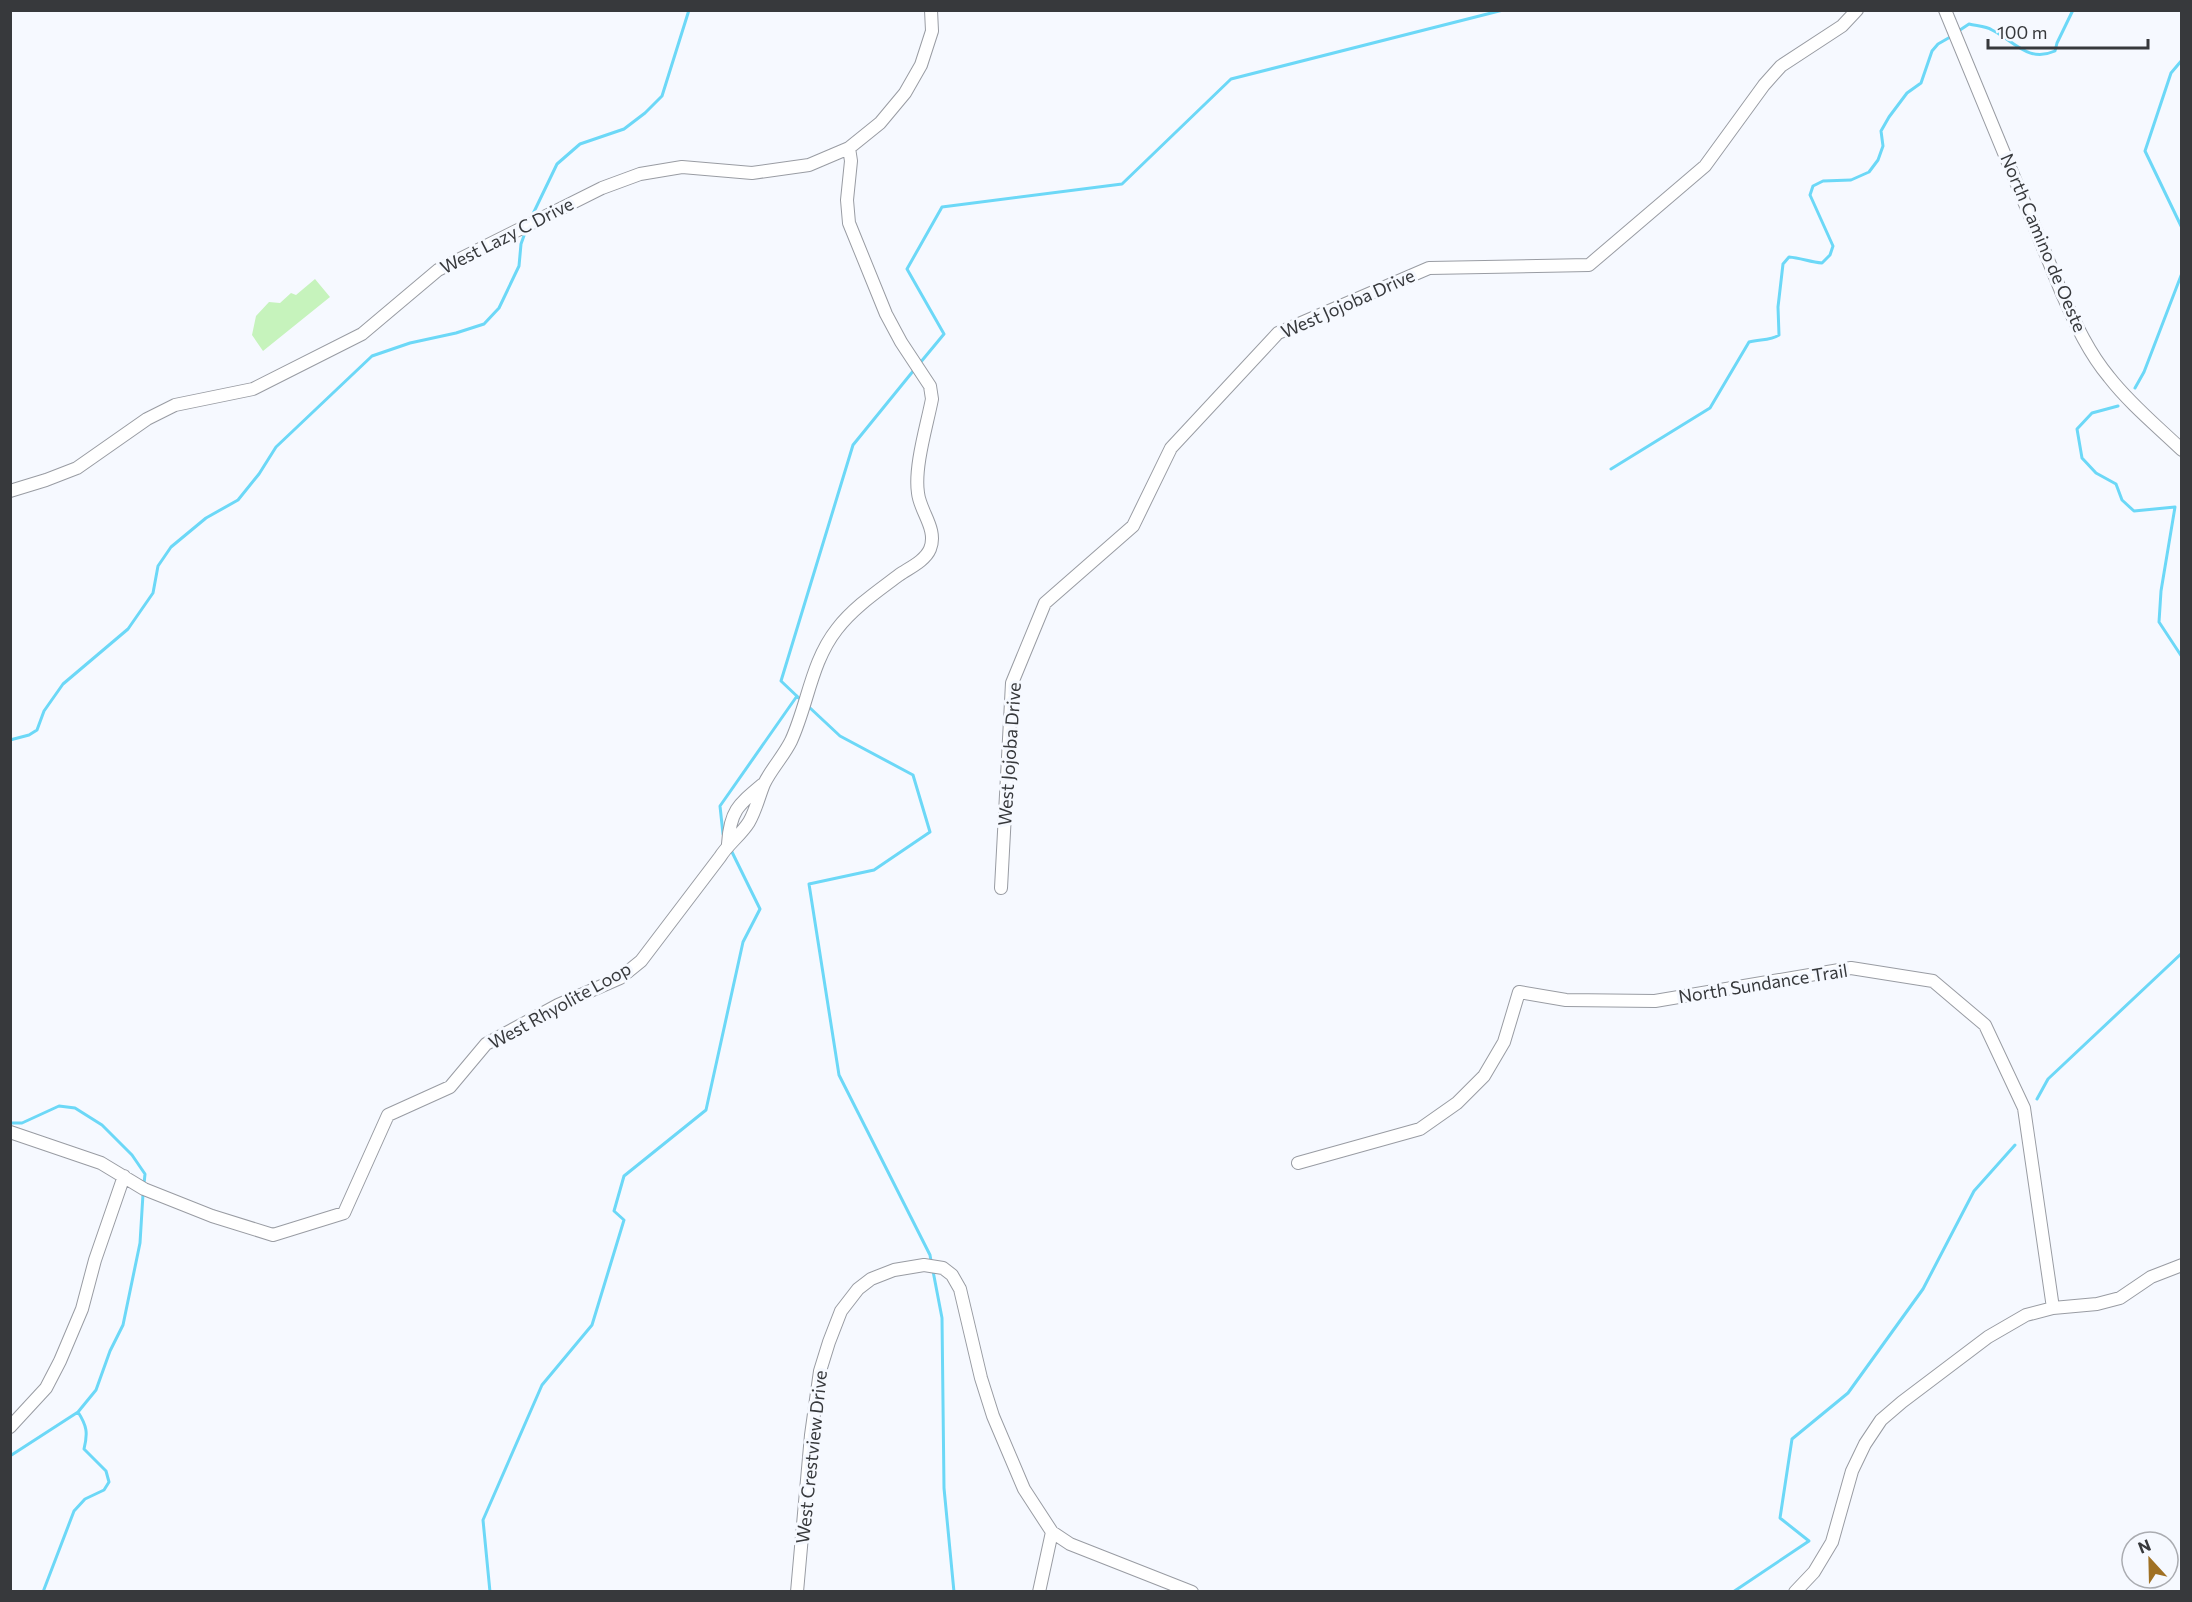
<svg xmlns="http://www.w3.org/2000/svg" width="2192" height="1602" font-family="Commissioner,sans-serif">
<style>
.green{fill:#c6f3bc}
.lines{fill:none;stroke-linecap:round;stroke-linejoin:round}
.stream{stroke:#6cd8f7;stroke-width:3}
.minor-casing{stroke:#999ca3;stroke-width:14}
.minor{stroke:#fff;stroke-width:12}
.labels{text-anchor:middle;stroke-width:6;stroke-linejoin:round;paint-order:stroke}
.street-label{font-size:18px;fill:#37393c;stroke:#f6f9ff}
</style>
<rect width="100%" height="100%" fill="#f6f9ff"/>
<path class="green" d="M315,279L330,297L263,351L252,335L256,316L269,302L280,303L291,293L296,295Z"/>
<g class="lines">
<path class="stream" d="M1957,32L1969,24C1977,26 1986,26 1992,30C2014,41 2028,63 2055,51L2057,43L2073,10
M2182,60L2171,73L2145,151L2182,228
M531,218L557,164L580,144L624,129L645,113L662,96L689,10
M920,363L944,334L907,269L942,207L1122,184L1231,79L1503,10
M2135,388L2144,372L2182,273
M2118,406L2092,413L2077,429L2082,458L2096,473L2116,484L2122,500L2134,511L2175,507L2161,591L2159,622L2182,657
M1611,469L1710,408L1749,342C1760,339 1770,341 1779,335L1778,307L1783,264L1789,257C1801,258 1810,262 1822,263L1830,255L1833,246L1810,195L1813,186L1823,181L1851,180L1869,172L1878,160L1883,146L1881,131L1889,117L1907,93L1921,83L1932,51L1938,44L1952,36
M801,700L781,681L853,445L914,370
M809,707L840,736L913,775L930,832L874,870L809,884L839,1075L930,1255L931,1261
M10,740L29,735L37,730L44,711L63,684L128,629L153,593L158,566L171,547L206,518L238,500L259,474L276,447L372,356L410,343L456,333L484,324L499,308L519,266L521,244L526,230
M723,834L720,806L797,696
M2037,1099L2048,1079L2182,953
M10,1123H22L59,1106L75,1108L102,1125L132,1155L145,1174L144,1184
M933,1271L942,1318L944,1488L954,1592
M10,1456L78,1412L96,1390L110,1351L123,1325L140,1243L143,1194
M43,1592L74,1511L85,1499L104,1490L109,1482L106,1471L84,1449C88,1433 87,1426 78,1412
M490,1592L483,1520L542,1385L592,1325L624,1220L614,1211L624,1176L706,1110L743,942L760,909L730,848
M1733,1592L1809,1541L1780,1518L1792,1439L1848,1393L1923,1289L1974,1191L2015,1145"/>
<g class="minor-casing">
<path id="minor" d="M1945,10L2063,296C2076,325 2089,353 2109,377C2130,404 2157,426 2182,450
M10,491L46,480L77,468L147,419L175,405L253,389L362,334L438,270L602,188L640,174L682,167L752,173L809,165L849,148L880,123L905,93L921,65L932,31L931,10
M728,844C730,811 738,805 763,784
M1001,888L1012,683L1045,603L1133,526L1171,448L1278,333L1429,268L1589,265L1705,166L1764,85L1781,66L1842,26L1857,10
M10,1132L101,1163L144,1189L212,1216L273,1235L344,1213L388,1115L450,1087L486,1044L558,1005L620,978L641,961L720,857C728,844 741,835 749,822C756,810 759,796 764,784C771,769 783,757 791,741C808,704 811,662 837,629C854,607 878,591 899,575C909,568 925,561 930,549C938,529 920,512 918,493C914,467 927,425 932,399L930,386L901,342L886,314L849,223L847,200L851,161L849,148
M1298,1163L1420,1129L1457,1103L1484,1076L1504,1042L1519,992L1566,1000L1655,1001L1851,968L1933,981L1985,1025L2024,1108L2053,1308
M10,1427L46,1388L60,1361L82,1309L95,1260L124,1176
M797,1592L811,1435L820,1371L829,1342L841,1311L858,1289L871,1279L894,1270L924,1265L943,1268L952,1275L960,1289L981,1378L993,1416L1024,1489L1052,1532L1070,1544L1192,1592
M1039,1592L1052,1532
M1795,1592L1814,1572L1832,1542L1852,1471L1865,1444L1881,1420L1902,1402L1988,1337L2026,1315L2053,1308L2097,1304L2120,1298L2151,1277L2182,1265"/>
</g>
<use href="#minor" class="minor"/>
</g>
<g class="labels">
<g class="street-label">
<text transform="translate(507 236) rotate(-27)" y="6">West Lazy C Drive</text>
<text transform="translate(2043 243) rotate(67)" y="6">North Camino de Oeste</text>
<text transform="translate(1348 304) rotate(-24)" y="6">West Jojoba Drive</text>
<text transform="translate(1010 754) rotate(-86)" y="6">West Jojoba Drive</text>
<text transform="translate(1763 984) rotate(-9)" y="6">North Sundance Trail</text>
<text transform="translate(560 1006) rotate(-29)" y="6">West Rhyolite Loop</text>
<text transform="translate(812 1457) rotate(-84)" y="6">West Crestview Drive</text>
</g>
</g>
<rect width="2192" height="1602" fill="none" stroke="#37393c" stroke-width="24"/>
<g transform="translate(2150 1560) rotate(338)"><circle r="28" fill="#f6f9ff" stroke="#aaacb1" stroke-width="1.5"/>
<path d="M0-4.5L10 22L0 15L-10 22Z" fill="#a07124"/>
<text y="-9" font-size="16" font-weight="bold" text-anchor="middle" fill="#37393c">N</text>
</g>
<path d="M1988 39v9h160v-9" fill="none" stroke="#37393c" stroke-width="3"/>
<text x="1997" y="39" font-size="18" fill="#37393c" stroke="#f6f9ff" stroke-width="4.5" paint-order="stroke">100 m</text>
</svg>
